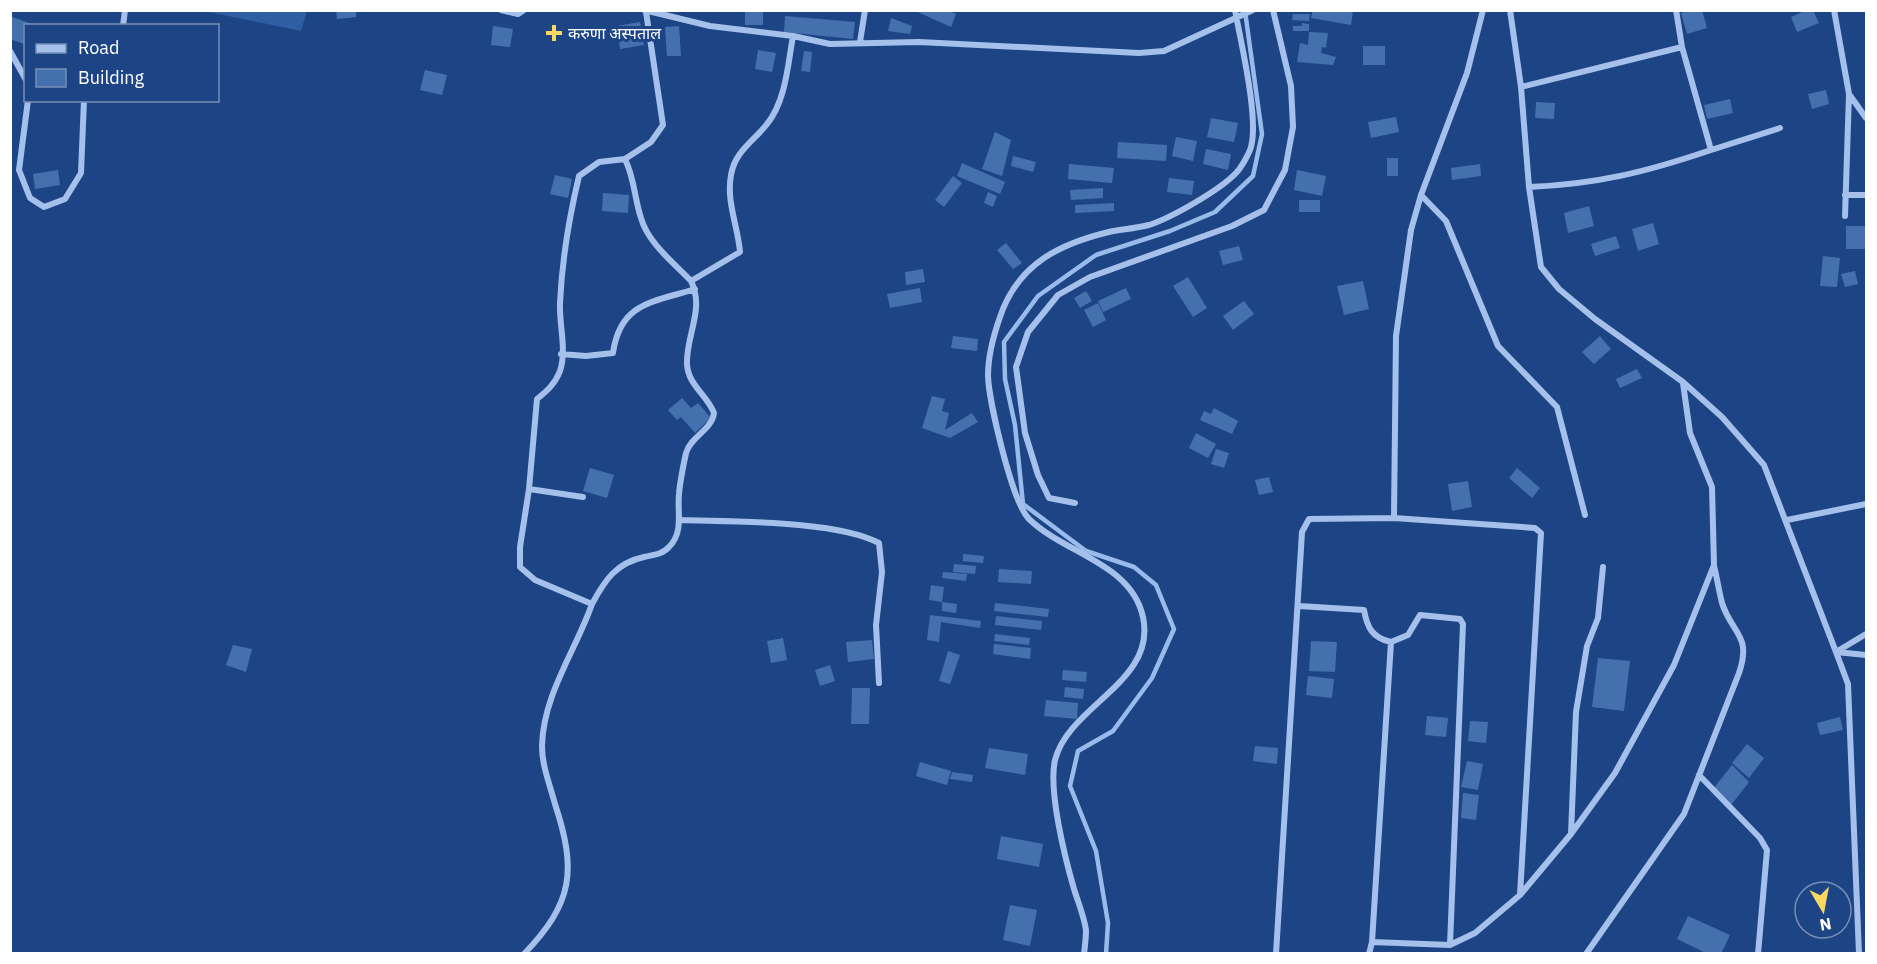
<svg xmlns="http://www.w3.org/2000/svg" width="1877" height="964" font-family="'IBM Plex Sans','Noto Sans Devanagari',sans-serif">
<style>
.green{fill:#305ea3}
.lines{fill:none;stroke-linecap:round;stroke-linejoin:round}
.stream{stroke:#98bbec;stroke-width:4.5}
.building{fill:#4570ae}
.minor{stroke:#a5c1eb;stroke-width:6}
.poi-dot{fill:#fad663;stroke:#1d4585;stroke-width:2}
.labels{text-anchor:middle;stroke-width:6;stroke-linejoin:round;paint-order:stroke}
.poi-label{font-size:16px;fill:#fff;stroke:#1d4585;text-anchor:start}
</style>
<rect width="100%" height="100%" fill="#1d4585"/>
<path class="green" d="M204,11V10L307,11L301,31Z"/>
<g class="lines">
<path class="stream" d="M1106,954L1108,923L1096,851L1070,786L1078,751L1113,731L1152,678L1174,629L1156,585L1134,567L1086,551L1023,504L1015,425L1005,379L1004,342L1038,296L1096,255L1170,231L1215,212L1253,176L1262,134L1245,11"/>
</g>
<path class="building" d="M336,10H356V17L337,19Z
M745,10H763V25H745Z
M913,10H947L956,14L951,27Z
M1313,10L1353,11L1351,25L1311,18Z
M1691,10H1702L1707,28L1687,34L1681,13Z
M1807,10H1813L1819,23L1797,32L1791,17Z
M1293,14H1310L1309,21L1292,20Z
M10,16L34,25L26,26L24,44L10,39Z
M785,16L855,22L853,39L784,32Z
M891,18L912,26L910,34L888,31Z
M640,22L644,45L620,49L617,26Z
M1302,23L1309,24V31H1293V26H1302Z
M493,26L513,29L510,47L491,45Z
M679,26L681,56H667L665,27Z
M1309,32L1328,33L1326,48L1322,47L1321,53L1336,57L1333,65L1297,62L1300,43L1308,45Z
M1363,46H1385V65H1363Z
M758,50L776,53L772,72L755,69Z
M804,51L812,52L810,72L801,71Z
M425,70L447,75L442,95L420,90Z
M1826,90L1829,104L1812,109L1808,94Z
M1730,99L1733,113L1707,119L1704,105Z
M1536,102L1555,103L1554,119L1535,118Z
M1396,117L1399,132L1371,138L1368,122Z
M1211,118L1238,123L1234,142L1207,137Z
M995,132L1011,140L1002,176L982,169Z
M1176,137L1197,141L1193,161L1172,156Z
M1118,142L1167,145L1166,161L1117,158Z
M1206,149L1231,154L1228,170L1203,164Z
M1013,156L1036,162L1033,172L1011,166Z
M1387,158H1398V176H1387Z
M962,163L1005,182L1000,194L957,176Z
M1069,164L1114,168L1112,183L1068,179Z
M1480,164L1481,176L1452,180L1451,168Z
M58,170L60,185L35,189L33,174Z
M1297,170L1326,176L1322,196L1294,190Z
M555,175L572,179L568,198L550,194Z
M953,176L962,183L944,207L935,200Z
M1169,178L1194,181L1192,195L1167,192Z
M1103,188V198L1071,200L1070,190Z
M988,192L997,196L993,207L984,203Z
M603,193L629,195L628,213L602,211Z
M1299,200H1320V212H1299Z
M1114,203V211L1075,213V205Z
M1589,206L1594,226L1568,233L1564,213Z
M1653,223L1659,244L1638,251L1632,229Z
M1846,226H1866V249H1846Z
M1616,236L1620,248L1595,256L1591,244Z
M1006,243L1022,263L1013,269L997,250Z
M1239,246L1243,260L1223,265L1219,251Z
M1823,256L1840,258L1837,287L1820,286Z
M923,269L925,282L906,285L905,272Z
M1855,271L1858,284L1845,287L1841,274Z
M1188,277L1207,308L1193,317L1173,286Z
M1363,281L1369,309L1344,315L1337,286Z
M920,288L922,302L890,308L887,294Z
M1126,288L1131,299L1103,312L1098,301Z
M1086,291L1092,301L1080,308L1074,298Z
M1244,301L1254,314L1233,330L1223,316Z
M1098,303L1106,320L1093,327L1084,310Z
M953,336L978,339L977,351L951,348Z
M1600,336L1611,349L1594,364L1582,352Z
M1637,369L1642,378L1620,388L1616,379Z
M932,396L945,399L942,411L949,413L945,430L972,413L978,422L950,438L922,428Z
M682,398L691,408L698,403L711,418L695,433L681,417L677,420L668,410Z
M1214,408L1238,421L1232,434L1200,420L1204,411L1211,414Z
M1196,433L1216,444L1208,458L1189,448Z
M1216,449L1229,453L1224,468L1211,464Z
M590,468L614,475L607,498L583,491Z
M1517,468L1540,488L1532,498L1509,478Z
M1269,477L1273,492L1259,495L1255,480Z
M1468,481L1472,507L1452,511L1448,484Z
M963,554L984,556L983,563L963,561Z
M954,564L976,566L975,574L953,572Z
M999,569L1032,571L1031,584L998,582Z
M943,572L967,574L966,581L942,578Z
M931,585L944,587L942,602L929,600Z
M942,602L957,604L956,613L942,611Z
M995,603L1049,609L1048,617L994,611Z
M930,615L981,621L980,628L941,622L939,642L927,640Z
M996,616L1042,621L1041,630L995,625Z
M995,634L1030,638L1029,645L994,641Z
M783,638L787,660L771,663L767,641Z
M872,640L874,659L848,662L846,642Z
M1311,641L1337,642L1335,672L1309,671Z
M994,644L1031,648L1030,659L993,654Z
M233,645L252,649L246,672L226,665Z
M948,651L960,655L950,684L939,681Z
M1598,658L1630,661L1624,711L1592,707Z
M830,665L835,681L820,686L815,670Z
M1063,670L1087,672L1086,682L1062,680Z
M1308,676L1334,679L1332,698L1306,695Z
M1065,687L1084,689L1083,699L1064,697Z
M852,688H870L869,724H851Z
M1046,700L1078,703L1077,719L1044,716Z
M1427,716L1448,718L1446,737L1425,735Z
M1840,717L1843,730L1820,735L1817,723Z
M1470,721L1488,722L1486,743L1468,741Z
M1747,744L1764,758L1749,778L1732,763Z
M1255,746L1278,748L1277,764L1253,761Z
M989,748L1028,754L1025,775L985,768Z
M1467,761L1483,764L1478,790L1461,787Z
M920,762L951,771L947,785L916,776Z
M1732,765L1749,782L1731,805L1713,789Z
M952,772L973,775L972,782L950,779Z
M1463,793L1479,795L1476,820L1461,818Z
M1001,836L1043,844L1039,867L997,859Z
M1010,905L1037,910L1030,946L1003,940Z
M1688,916L1730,935L1721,954H1708L1677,939Z"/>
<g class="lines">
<path class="minor" d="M501,10L518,14L524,10
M644,10L710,26L793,36L830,44L919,42L1139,53L1164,51L1253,10
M1510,10L1521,87L1529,187L1541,267L1559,289L1595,319L1683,382L1722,417L1764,465L1836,652L1866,655
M1834,10L1849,94L1866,118
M123,26L125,10
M860,42L865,10
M10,51L26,80
M1521,87L1682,47
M28,100L19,170L30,198L44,207L65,199L81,173L84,100
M1711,150L1780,128
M625,159C635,180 634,197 641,218C648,243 673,262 691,281
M1529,187C1598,184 1646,172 1711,150L1682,47L1676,10
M1421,195L1446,221L1498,346L1557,407L1585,515
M1845,195H1866
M1845,216L1849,94
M561,354L586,356L613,353C620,302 654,302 695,289
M583,497L529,489L537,399C547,391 555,384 560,371C567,350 559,325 560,303C562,260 569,218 579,176L599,162L625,159L651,142L663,125L646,12
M1075,503L1049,498L1038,475L1025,433L1016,367L1028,332L1058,295L1090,277L1232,226L1264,210L1285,170L1293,127L1291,86L1273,10
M1394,518L1396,336L1411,230L1421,195L1467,73L1483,10
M680,520C732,522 836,520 879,543L882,572L876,625L879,683
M1787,520L1866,504
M592,604C605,580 616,563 644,557C653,555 663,554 669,547C684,532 677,512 679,494C680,481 683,467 686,453C691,436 712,430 714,413C707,395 688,385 687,364C686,335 705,309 691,281L740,252C738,226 726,202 731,175C735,151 754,141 767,124C786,101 788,63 793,36
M1299,606L1364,610C1367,627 1372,638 1391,642L1408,635L1420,615L1460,619L1463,624L1450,945
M1699,775L1760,838L1767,850L1758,954
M1571,834L1615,773L1674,665L1714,565L1712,487L1690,433L1683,383
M1520,895L1571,834L1576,712L1587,646L1598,618L1603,567
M524,954C573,903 577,871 555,804C550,785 542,766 542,746C543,695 576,650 592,604L535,580L520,567V547L529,489
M1084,954C1085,946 1086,937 1086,930C1084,916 1078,902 1074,889C1065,858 1048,790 1055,760C1069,705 1157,682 1143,617C1131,563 1065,554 1029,519C1012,502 989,402 988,376C988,358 994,334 1000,317C1018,263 1061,243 1113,231C1125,229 1137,228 1149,225C1171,218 1220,190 1236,173C1241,168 1249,154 1251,147C1259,118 1241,43 1235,10
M1276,954L1302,532L1309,519L1394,518L1535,528L1541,533L1520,895L1475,933L1450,945L1372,942L1391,642
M1369,954L1372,942
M1586,954L1684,814L1739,673C1752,635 1732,634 1722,603C1719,591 1717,578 1714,566
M1859,954L1848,684L1836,652L1866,634"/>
</g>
<path class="poi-dot" d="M551 24h6v6h6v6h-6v6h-6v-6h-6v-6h6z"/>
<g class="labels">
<g class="poi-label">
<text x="568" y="39">करुणा अस्पताल</text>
</g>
</g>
<rect width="1877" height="964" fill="none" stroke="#ffffff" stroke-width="24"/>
<rect x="24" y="24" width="195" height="78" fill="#1d4585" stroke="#778fb6" stroke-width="1.5"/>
<rect x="36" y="44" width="30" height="9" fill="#a5c1eb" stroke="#778fb6" stroke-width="1.5"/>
<text x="78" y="54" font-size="18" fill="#ffffff">Road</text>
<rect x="36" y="69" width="30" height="18" fill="#4570ae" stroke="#778fb6" stroke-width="1.5"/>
<text x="78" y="84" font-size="18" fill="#ffffff">Building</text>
<g transform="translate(1823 910) rotate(170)"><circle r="28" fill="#1d4585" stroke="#778fb6" stroke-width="1.5"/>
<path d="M0-4.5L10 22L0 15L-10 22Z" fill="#fad663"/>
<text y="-9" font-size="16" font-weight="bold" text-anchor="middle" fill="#ffffff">N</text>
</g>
</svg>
